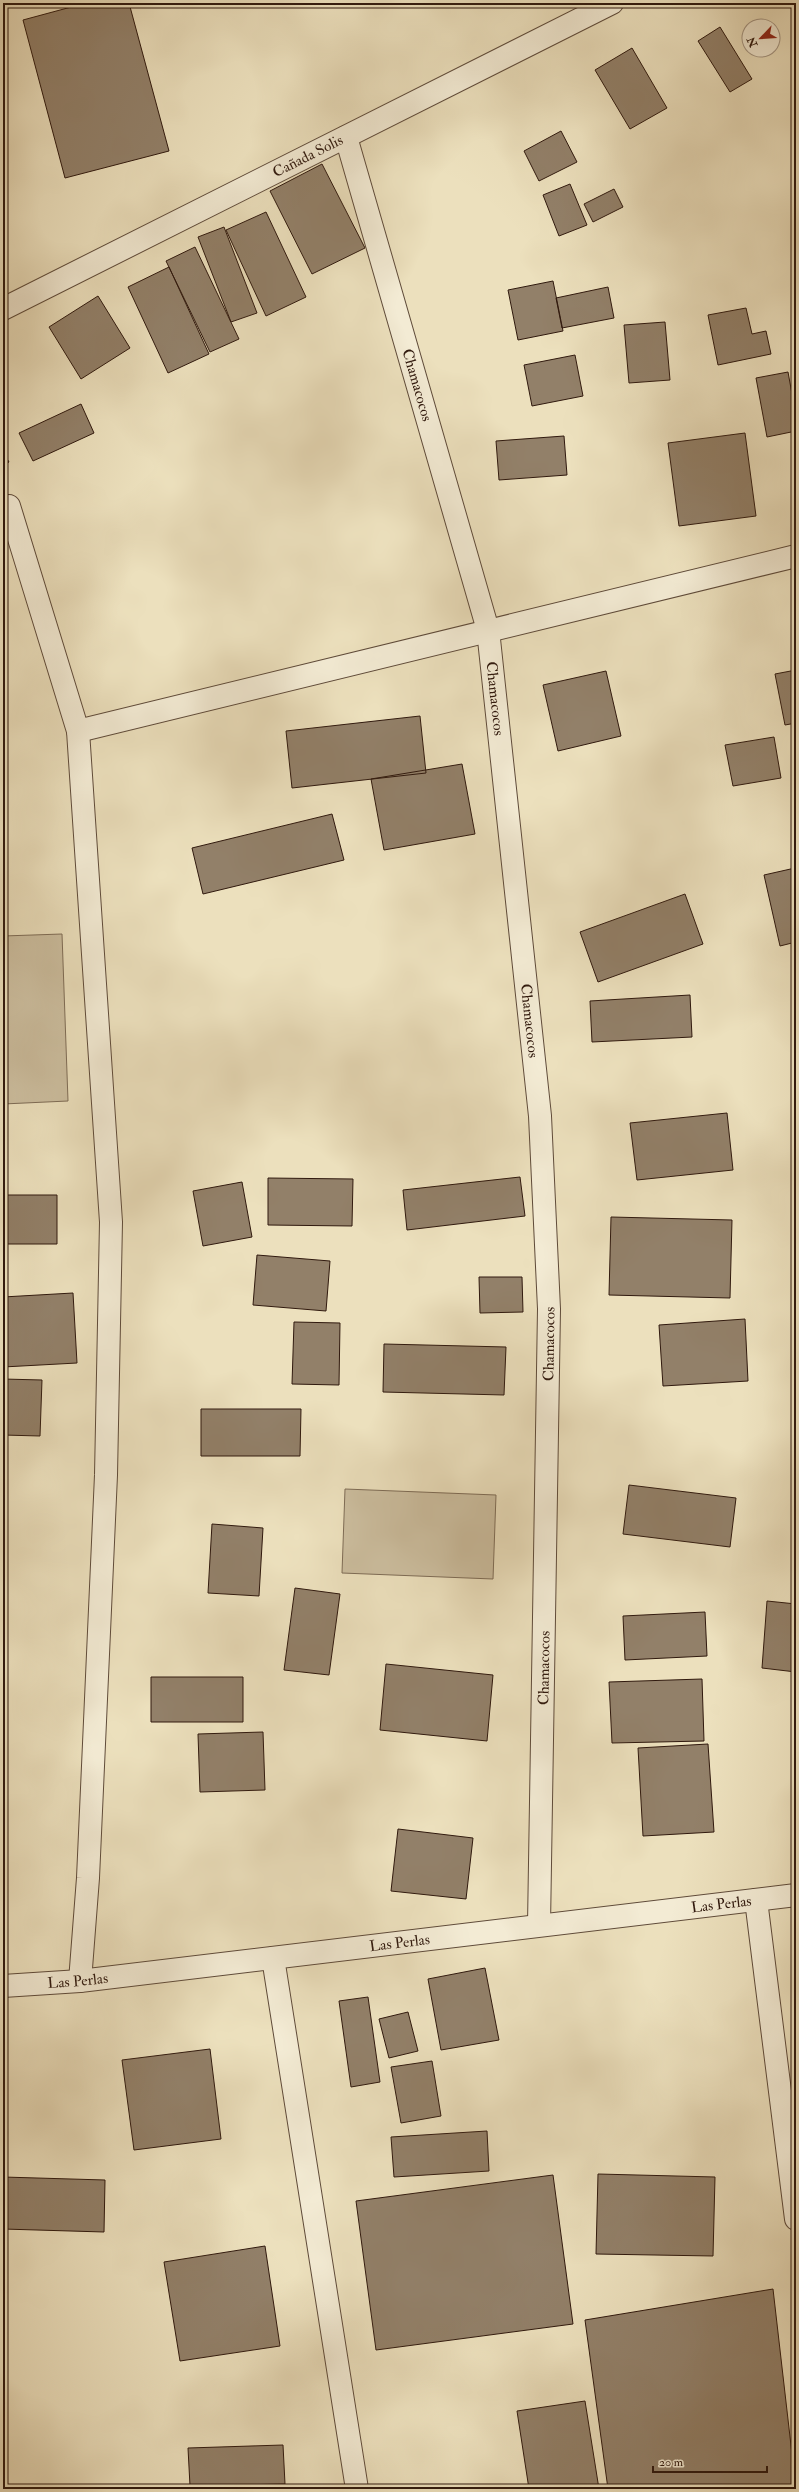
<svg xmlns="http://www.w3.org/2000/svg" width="799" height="2492" font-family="'IM FELL Double Pica',serif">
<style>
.green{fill:#ccbe9f;stroke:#7e6c56}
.building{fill:#928069;stroke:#30190e}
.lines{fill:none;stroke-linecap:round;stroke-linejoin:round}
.minor-casing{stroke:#5f4b3a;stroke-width:24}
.minor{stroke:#f3ebd4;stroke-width:22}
.labels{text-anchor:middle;stroke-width:3;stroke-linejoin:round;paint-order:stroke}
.street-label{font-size:15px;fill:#30190e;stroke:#f3ebd4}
</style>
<rect width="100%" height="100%" fill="#ece0bd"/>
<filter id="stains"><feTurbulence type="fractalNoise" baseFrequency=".005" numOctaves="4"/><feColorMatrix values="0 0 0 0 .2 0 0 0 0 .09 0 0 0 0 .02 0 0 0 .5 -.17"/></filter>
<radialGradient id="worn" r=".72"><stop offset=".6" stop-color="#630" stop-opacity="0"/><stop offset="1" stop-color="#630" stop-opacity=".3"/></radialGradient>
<path class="green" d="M62,934L68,1101L3,1104V936Z
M345,1489L496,1495L493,1579L342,1573Z"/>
<path class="building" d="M86,3H129L169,151L65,178L23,20Z
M720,27L752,79L730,92L698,41Z
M632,48L667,108L630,129L595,70Z
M561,131L577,162L539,181L524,151Z
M322,164L365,248L312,274L270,191Z
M570,184L587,225L559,236L543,195Z
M614,189L623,207L593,222L584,204Z
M266,212L306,297L266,316L226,230Z
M224,227L257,313L231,322L198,237Z
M195,247L239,339L210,352L166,261Z
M169,267L209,354L168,373L128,287Z
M553,281L563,331L518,340L508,290Z
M608,287L614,318L562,328L556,298Z
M98,296L130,348L81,379L49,327Z
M746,308L752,334L766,331L771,354L718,365L708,315Z
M665,322L670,380L629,383L624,325Z
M575,355L583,396L532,406L524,365Z
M788,372L796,416V431L767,437L756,378Z
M81,404L94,433L33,461L19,433Z
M745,433L756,516L679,526L668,443Z
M564,436L567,475L499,480L496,441Z
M3,452L9,462L3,465Z
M796,670V723L785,725L775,674Z
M606,671L621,736L558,751L543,685Z
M420,716L426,773L292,788L286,731Z
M774,737L781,778L733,786L725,745Z
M462,764L475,834L384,850L371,779Z
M332,814L344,860L203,894L192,848Z
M795,868L796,942L780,946L764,875Z
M685,894L703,944L598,982L580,932Z
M690,995L692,1037L592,1042L590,1001Z
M727,1113L733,1170L637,1180L630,1123Z
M520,1177L525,1216L407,1230L403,1190Z
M268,1178L353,1179L352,1226L268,1225Z
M242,1182L252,1237L203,1246L193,1191Z
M3,1195H57V1244H3Z
M611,1217L732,1220L730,1298L609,1295Z
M257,1255L330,1261L326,1311L253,1305Z
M479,1277H522L523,1312L480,1313Z
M73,1293L77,1363L3,1367V1297Z
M745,1319L748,1381L663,1386L659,1325Z
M294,1322L340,1323L339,1385L292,1384Z
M384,1344L506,1347L504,1395L383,1392Z
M3,1379L42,1380L40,1436L3,1435Z
M201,1409H301L300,1456H201Z
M629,1485L736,1498L730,1547L623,1534Z
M212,1524L263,1528L259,1596L208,1593Z
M295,1588L340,1594L329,1675L284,1670Z
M767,1601L796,1604V1672L762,1668Z
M705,1612L707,1656L625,1660L623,1616Z
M386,1664L493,1675L487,1741L380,1730Z
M151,1677H243V1722H151Z
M702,1679L704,1741L612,1743L609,1682Z
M263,1732L265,1790L200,1792L198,1734Z
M708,1744L714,1832L643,1836L638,1748Z
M398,1829L473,1838L466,1899L391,1891Z
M485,1968L499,2040L441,2050L428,1979Z
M368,1997L380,2082L351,2087L339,2001Z
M408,2012L418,2051L389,2058L379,2019Z
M210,2049L221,2139L134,2150L122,2060Z
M432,2061L441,2116L401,2123L391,2067Z
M487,2131L489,2171L394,2177L391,2137Z
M598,2174L715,2177L713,2256L596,2254Z
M553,2175L573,2324L376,2350L356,2201Z
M3,2177L105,2180L104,2232L3,2229Z
M265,2246L280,2346L180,2361L164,2262Z
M773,2289L796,2489H608L585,2320Z
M585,2401L599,2489H529L517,2411Z
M283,2445L285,2484L190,2486L188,2448Z"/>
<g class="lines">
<g class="minor-casing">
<g id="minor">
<path id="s1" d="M346,137L488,630L540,1116L549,1309L539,1925"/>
<path id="s2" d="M3,309L612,3"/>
<path d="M9,506L78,731L111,1222L106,1475L88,1878L80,1981"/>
<path d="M78,731L796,556"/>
<path d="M756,1900L796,2219"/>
<path d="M273,1958L357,2489"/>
<path id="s3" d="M3,1986L80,1981L796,1895"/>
</g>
</g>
<use href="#minor" class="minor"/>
</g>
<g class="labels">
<g class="street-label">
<text dy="5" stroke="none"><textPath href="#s2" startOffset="341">Cañada Solis</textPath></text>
<text dy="5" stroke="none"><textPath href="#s1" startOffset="258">Chamacocos</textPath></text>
<text dy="5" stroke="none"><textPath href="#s1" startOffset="582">Chamacocos</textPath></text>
<text dy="5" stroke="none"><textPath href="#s1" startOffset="906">Chamacocos</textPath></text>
<text transform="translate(549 1344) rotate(-89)" y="5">Chamacocos</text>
<text transform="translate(544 1668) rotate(-89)" y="5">Chamacocos</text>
<text dy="5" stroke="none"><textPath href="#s3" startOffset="723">Las Perlas</textPath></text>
<text dy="5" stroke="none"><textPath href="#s3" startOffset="399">Las Perlas</textPath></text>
<text dy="5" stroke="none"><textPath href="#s3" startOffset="75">Las Perlas</textPath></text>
</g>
</g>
<rect width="799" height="2492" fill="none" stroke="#ece0bd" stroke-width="16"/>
<rect x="4" y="4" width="791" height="2484" fill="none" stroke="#30190e" stroke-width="2"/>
<rect x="8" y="8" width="783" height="2476" fill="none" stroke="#30190e"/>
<g transform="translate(761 38) rotate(245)"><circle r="19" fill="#f3ebd4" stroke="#a59785"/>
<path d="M0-3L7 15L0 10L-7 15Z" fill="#8f2418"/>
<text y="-6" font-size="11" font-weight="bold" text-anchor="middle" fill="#30190e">N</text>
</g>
<path d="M653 2466v6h114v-6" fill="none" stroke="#30190e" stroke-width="2"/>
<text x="659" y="2466" font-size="12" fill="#30190e" stroke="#f3ebd4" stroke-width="3" paint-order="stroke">20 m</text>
<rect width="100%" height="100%" filter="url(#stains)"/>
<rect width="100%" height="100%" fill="url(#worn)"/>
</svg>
